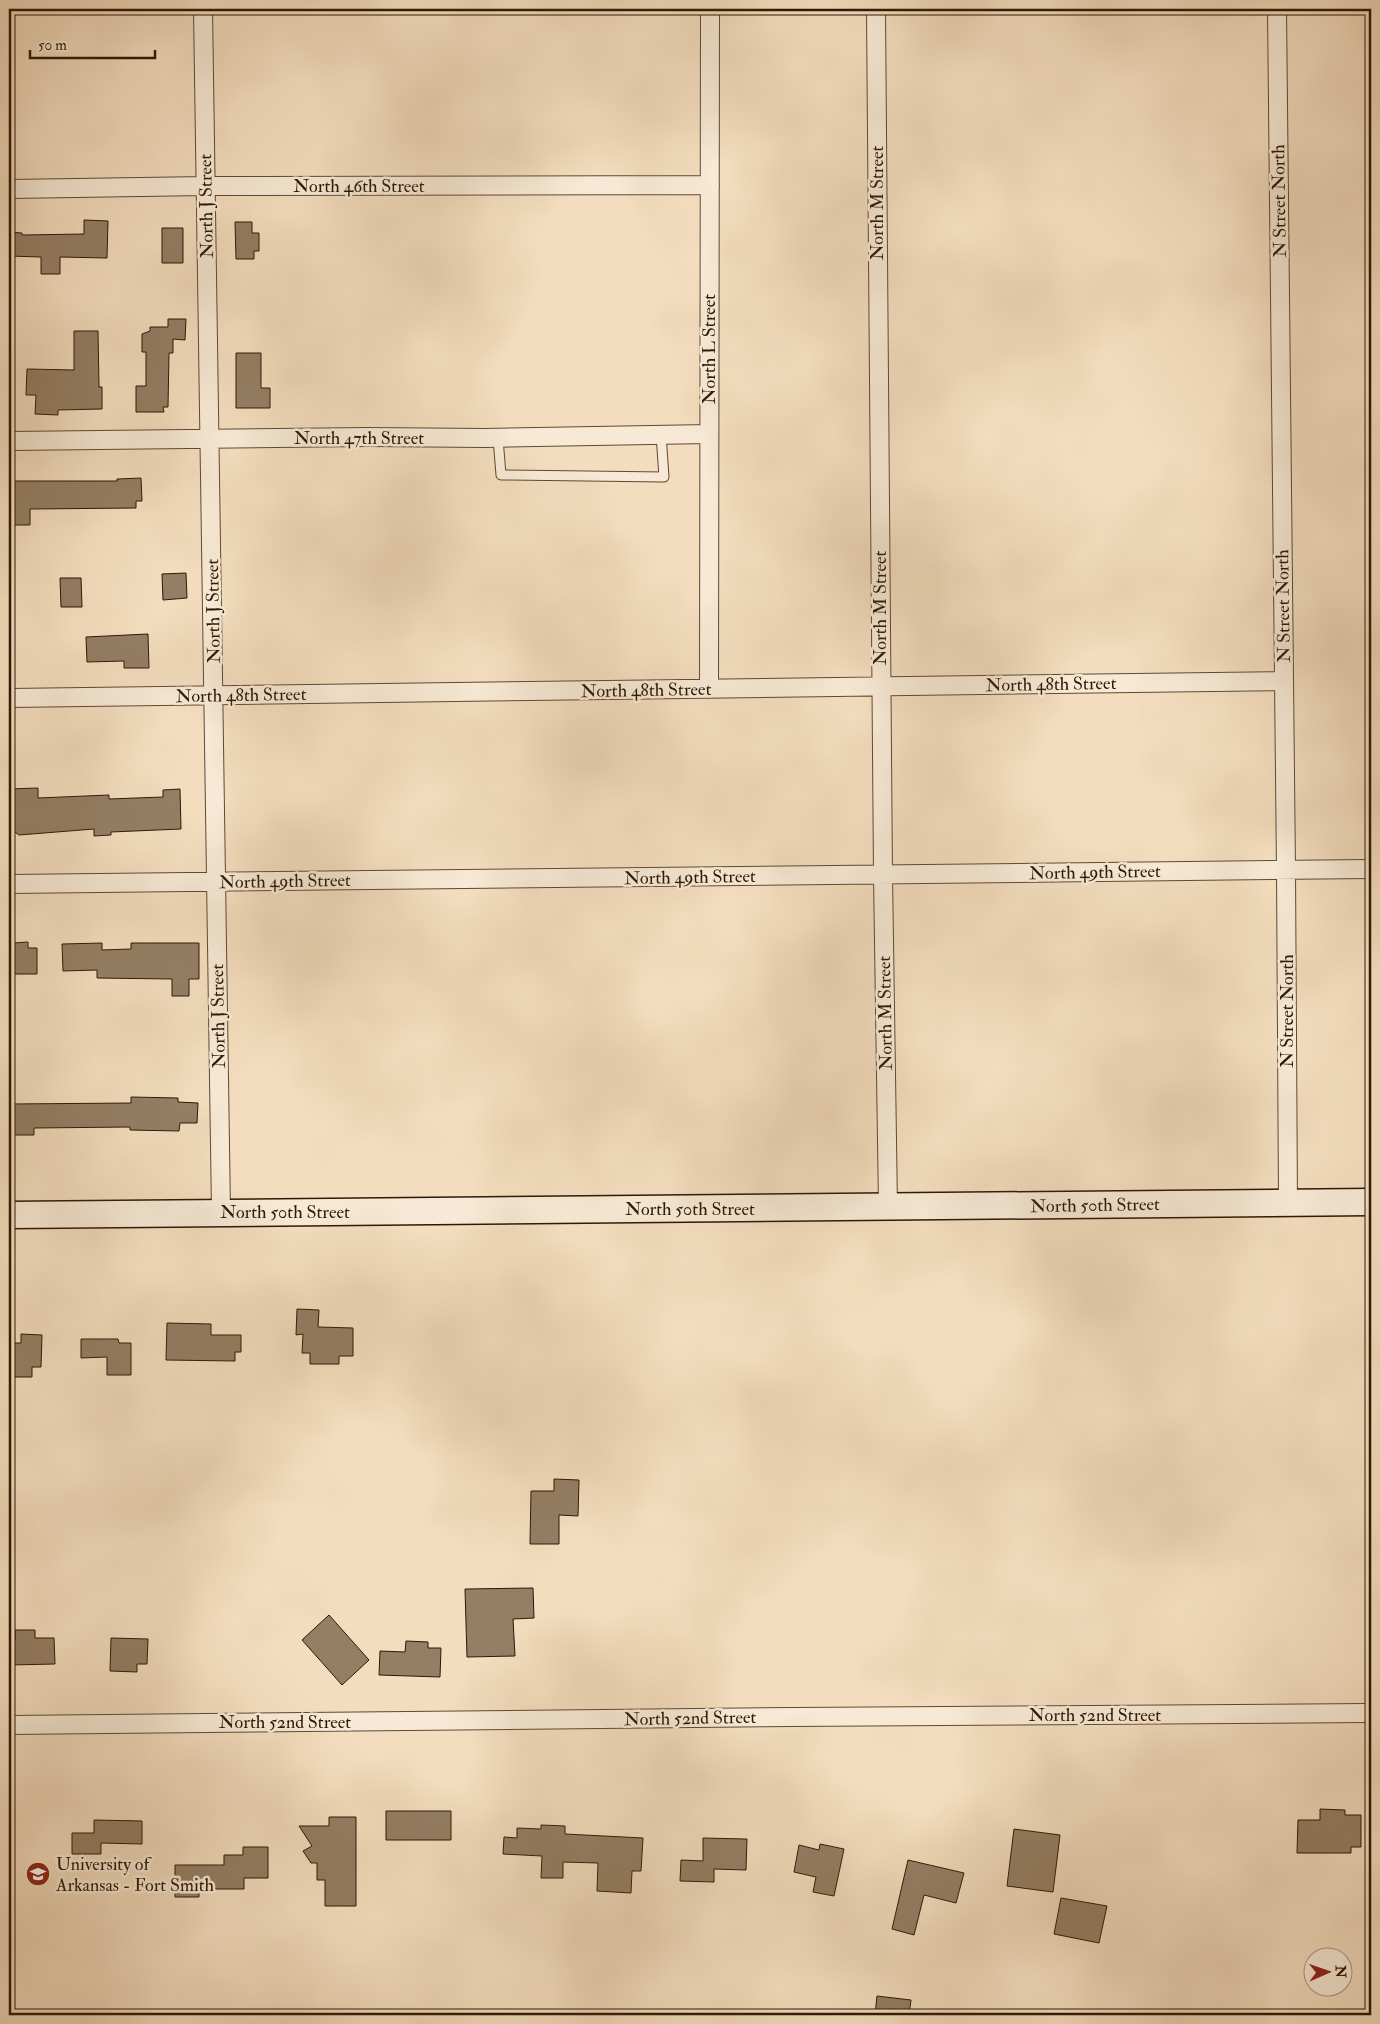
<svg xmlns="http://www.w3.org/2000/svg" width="1380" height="2024" font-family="'IM FELL Double Pica',serif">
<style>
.building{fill:#947e65;stroke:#2e1805}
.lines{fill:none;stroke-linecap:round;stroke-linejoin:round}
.lane-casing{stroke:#5f4933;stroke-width:11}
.street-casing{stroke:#5f4933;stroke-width:20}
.secondary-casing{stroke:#2e1805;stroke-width:29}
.lane{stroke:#f7e9d5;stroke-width:9}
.street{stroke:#f7e9d5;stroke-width:18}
.secondary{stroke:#f7e9d5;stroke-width:26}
.labels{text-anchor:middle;stroke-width:5;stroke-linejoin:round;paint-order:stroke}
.street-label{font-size:18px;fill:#2e1805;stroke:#f7e9d5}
.poi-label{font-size:18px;fill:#2e1805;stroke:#f7e9d5;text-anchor:start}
</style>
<rect width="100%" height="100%" fill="#f3ddbe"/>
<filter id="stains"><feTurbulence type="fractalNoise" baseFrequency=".004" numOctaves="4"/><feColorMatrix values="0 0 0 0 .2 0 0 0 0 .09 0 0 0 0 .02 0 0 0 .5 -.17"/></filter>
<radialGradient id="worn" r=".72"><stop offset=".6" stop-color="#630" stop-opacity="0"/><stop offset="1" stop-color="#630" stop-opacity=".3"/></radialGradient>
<path class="building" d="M84,220L108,221L107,258L60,257V274H41V257L9,256V232L22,233V235L84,234Z
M235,222H252V233H259V251H254V259H236Z
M162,228H183V263H162Z
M168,319H186L185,340L173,339V353H169L168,407H163L164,412H136V386H146V352H142V334L150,331V327H168Z
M74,331H98L99,387H102V409L58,410V415L35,414L36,395H26L27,369L74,370Z
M236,353H261V388H270V408H236Z
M141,478L142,501H136V508L30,509V525H9V481H117V479Z
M186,573L187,598L163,600L162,574Z
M60,578H81L82,607H61Z
M148,634L149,668H124V661L87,662L86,637Z
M38,788V798L109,795V799L163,797V790L180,789L181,829L111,832V835L94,836V829L19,835L9,828V789Z
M28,942V948H37V974H13V966H9V950H14V943Z
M102,943V950L131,949V943H199V979H189V996H172V979L97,978V970L63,971L62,944Z
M131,1097L178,1098V1102L198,1103L197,1123H180L179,1131L130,1130V1127L34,1128V1135H9V1104L131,1103Z
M297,1309L319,1310L318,1327L353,1328V1356H339V1364H310V1353H302L303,1334L296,1335Z
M167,1323L211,1324V1335H241V1352H235V1361L166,1360Z
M21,1334L42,1335L41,1367H32V1377H9V1343H21Z
M81,1339H118L119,1343H131V1375H107V1357L81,1358Z
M554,1479L579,1480L578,1516L559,1515V1544H530L531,1491H554Z
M533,1588L534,1618L513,1619L515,1656L467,1657L465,1589Z
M329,1615L369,1660L342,1685L302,1640Z
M15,1630H35V1638H54L55,1664L9,1665V1640H15Z
M111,1638L148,1639L147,1664H137V1672L110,1671Z
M406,1641L428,1642V1648H441L440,1677L379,1675L380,1651L405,1652Z
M1320,1809L1345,1810V1815H1361V1847H1351V1853H1297L1298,1820H1320Z
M386,1811H451V1840H386Z
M329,1817H356V1906H325V1880H317V1863H311L303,1851L312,1846L299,1826H329Z
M94,1820L142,1821V1844L101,1843V1854H72V1833H94Z
M541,1825L565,1826V1834L643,1838L641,1871H632L631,1893L597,1891L598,1863L563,1862V1878H541L542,1856L503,1854L504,1837L517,1838V1828L541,1829Z
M1014,1829L1060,1835L1053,1892L1007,1886Z
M703,1838L747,1839L746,1870L714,1869V1882L680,1881L681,1860L703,1861Z
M820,1844L844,1849L834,1896L813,1892L816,1877L794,1872L799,1845L819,1850Z
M243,1847H268V1878H244V1889H199V1897H175V1865H224V1855H243Z
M908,1860L964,1873L956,1903L924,1895L914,1935L892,1929Z
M1061,1898L1107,1906L1099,1943L1054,1934Z
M877,1996L911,2000L909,2015H875Z"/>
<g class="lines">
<g class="lane-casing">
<path id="lane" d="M498,438L501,475L664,477L661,434"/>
</g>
<g class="street-casing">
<path id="street" d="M203,9L221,1212
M876,9L883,875L888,1207
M1277,9L1286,870L1288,1203
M9,189L206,186L710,185
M9,441L368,437L485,438L709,434
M709,689L710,9
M9,698L1284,681
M9,884L1371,869
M9,1725L793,1717L1371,1713"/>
</g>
<g class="secondary-casing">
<path id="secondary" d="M9,1215L1371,1202"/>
</g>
<use href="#lane" class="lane"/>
<use href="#street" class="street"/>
<use href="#secondary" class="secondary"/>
</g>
<defs>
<g id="university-disc" transform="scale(1.25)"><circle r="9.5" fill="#8f2418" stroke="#f7e9d5"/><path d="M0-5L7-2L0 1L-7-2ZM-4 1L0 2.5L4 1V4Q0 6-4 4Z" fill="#fff"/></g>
</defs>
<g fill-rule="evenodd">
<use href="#university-disc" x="38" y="1874"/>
</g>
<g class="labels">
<g class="street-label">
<text x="359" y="192">North 46th Street</text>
<text transform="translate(1279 201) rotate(-91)" y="6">N Street North</text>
<text transform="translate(877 203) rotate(-90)" y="6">North M Street</text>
<text transform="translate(206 206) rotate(-91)" y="6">North J Street</text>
<text transform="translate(709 349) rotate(-90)" y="6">North L Street</text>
<text x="359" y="444">North 47th Street</text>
<text transform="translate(1283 606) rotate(-91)" y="6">N Street North</text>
<text transform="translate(880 608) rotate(-90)" y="6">North M Street</text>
<text transform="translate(213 611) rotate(-91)" y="6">North J Street</text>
<text transform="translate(1051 684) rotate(-1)" y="6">North 48th Street</text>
<text transform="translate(646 690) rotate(-1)" y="6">North 48th Street</text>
<text transform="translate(241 695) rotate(-1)" y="6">North 48th Street</text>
<text transform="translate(1095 872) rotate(-1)" y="6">North 49th Street</text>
<text transform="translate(690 877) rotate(-1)" y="6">North 49th Street</text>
<text transform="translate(285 881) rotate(-1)" y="6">North 49th Street</text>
<text transform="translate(1287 1011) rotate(-90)" y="6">N Street North</text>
<text transform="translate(885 1013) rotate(-91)" y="6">North M Street</text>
<text transform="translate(218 1016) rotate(-91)" y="6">North J Street</text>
<text transform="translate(1095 1205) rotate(-1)" y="6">North 50th Street</text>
<text x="690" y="1215">North 50th Street</text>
<text x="285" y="1218">North 50th Street</text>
<text x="1095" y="1721">North 52nd Street</text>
<text transform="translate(690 1718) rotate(-1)" y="6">North 52nd Street</text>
<text x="285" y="1728">North 52nd Street</text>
</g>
<g class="poi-label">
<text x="56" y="1870">University of<tspan x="56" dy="21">Arkansas - Fort Smith</tspan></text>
</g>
</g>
<rect width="1380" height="2024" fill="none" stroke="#f3ddbe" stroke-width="30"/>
<rect x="10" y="10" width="1360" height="2004" fill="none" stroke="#2e1805" stroke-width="2.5"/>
<rect x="15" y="15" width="1350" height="1994" fill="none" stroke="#2e1805"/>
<g transform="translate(1328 1972) rotate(88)"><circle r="24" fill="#f7e9d5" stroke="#a79582"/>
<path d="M0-4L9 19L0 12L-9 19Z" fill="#8f2418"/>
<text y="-8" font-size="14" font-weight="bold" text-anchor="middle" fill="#2e1805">N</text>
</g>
<path d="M30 50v8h125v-8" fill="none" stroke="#2e1805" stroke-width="2.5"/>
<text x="38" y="50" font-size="15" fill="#2e1805" stroke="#f7e9d5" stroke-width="4" paint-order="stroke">50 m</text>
<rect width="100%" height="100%" filter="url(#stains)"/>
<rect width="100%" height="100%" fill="url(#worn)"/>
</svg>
